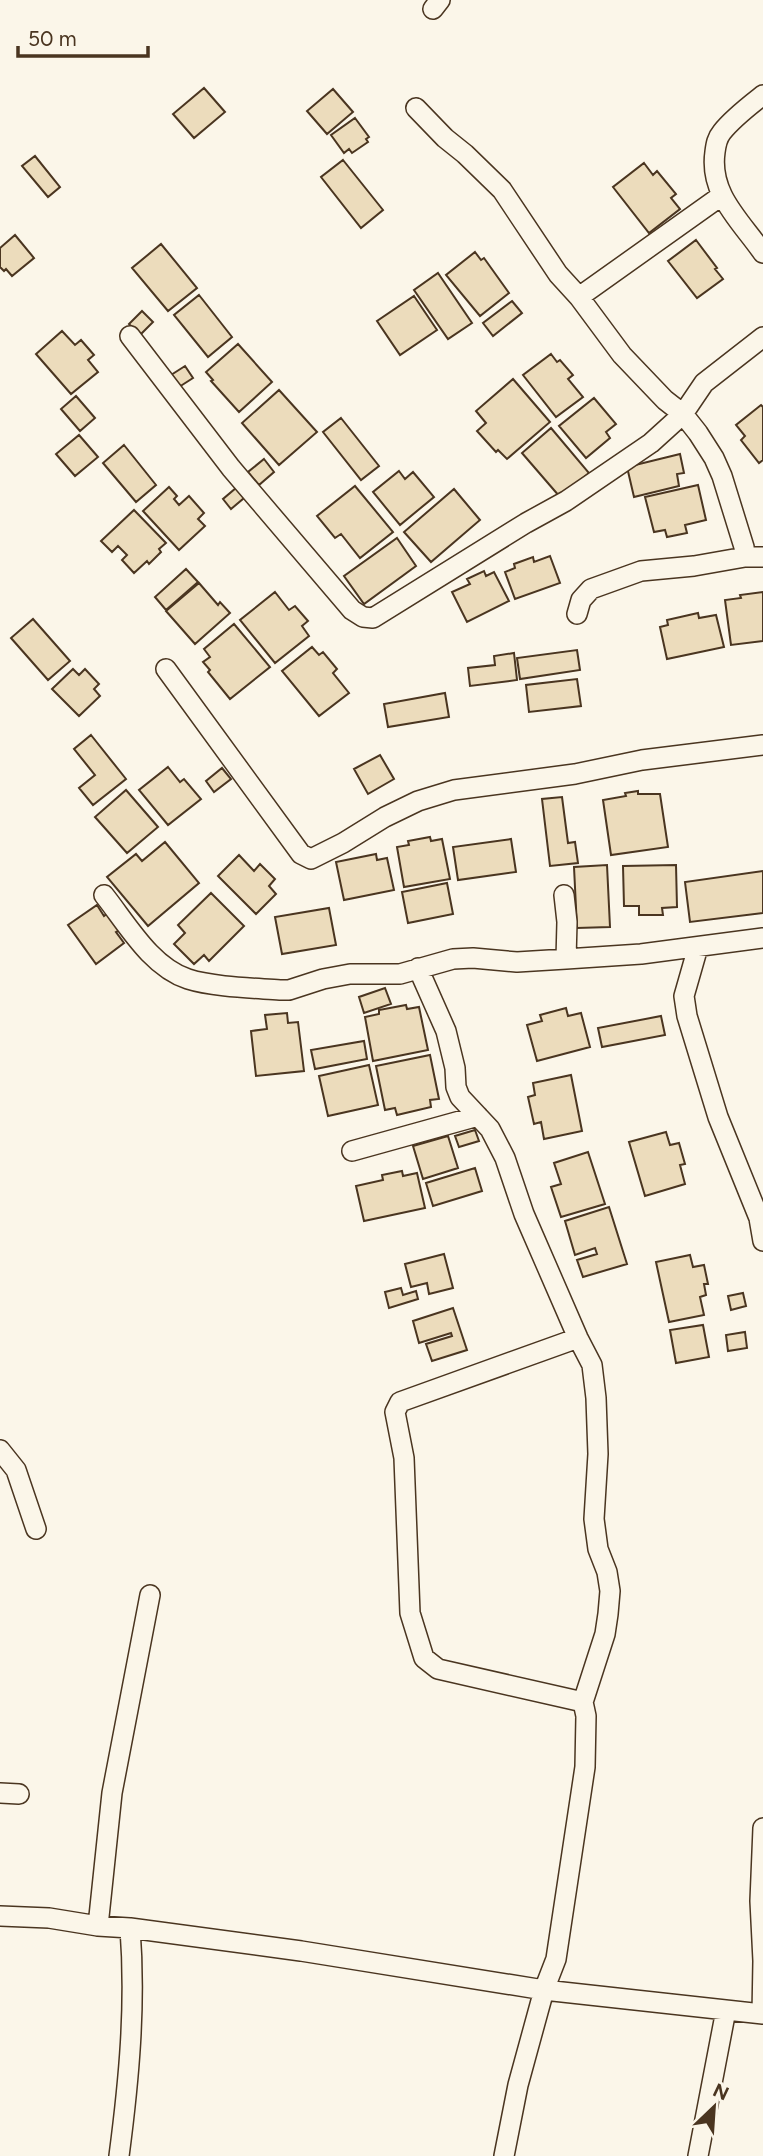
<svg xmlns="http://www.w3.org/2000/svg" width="763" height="2156" font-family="Figtree,sans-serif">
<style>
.building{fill:#ecdcbc;stroke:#4a3520;stroke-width:2}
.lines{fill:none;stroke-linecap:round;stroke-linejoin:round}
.minor-casing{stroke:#4a3520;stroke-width:22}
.minor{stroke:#fbf6e9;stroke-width:19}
</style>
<rect width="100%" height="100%" fill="#fbf6e9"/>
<path class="building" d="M204,88L225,112L194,138L173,114Z
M333,89L353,112L327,134L307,111Z
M355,118L369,137L366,139L368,142L352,153L349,149L344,153L331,135Z
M35,156L60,187L48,197L22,166Z
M343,160L383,210L361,228L321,177Z
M644,163L653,175L657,171L676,194L671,198L680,209L649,233L613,187Z
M15,235L34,258L12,276L6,269L4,271L0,267V248Z
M696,240L717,268L715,269L723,279L697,298L668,261Z
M161,244L197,288L168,311L132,268Z
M475,252L481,260L484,258L509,293L480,316L446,275Z
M438,273L472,323L448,339L414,290Z
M199,295L232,337L208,357L174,315Z
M414,296L437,330L400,355L377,321Z
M512,301L522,313L493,336L483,323Z
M142,311L153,322L140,335L129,324Z
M62,331L75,345L81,340L94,355L88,360L98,372L71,394L36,354Z
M238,344L272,382L239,412L211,381L213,380L206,372Z
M551,354L557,362L560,360L573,375L568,379L583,397L556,417L523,375Z
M185,366L193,378L179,387L171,375Z
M513,379L550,422L507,459L498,450L496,452L477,431L486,423L476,411Z
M279,390L317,432L279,465L242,423Z
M76,396L95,418L80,431L61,409Z
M594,398L616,424L606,432L610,438L586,458L559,426Z
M761,405L763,407V460L759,463L741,440L745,436L736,425Z
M341,418L379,466L361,480L323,432Z
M551,428L589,473L560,497L522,453Z
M79,435L98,457L75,476L56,454Z
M124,445L156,485L136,502L103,463Z
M680,454L684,473L677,474L679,486L634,497L627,467Z
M264,459L274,472L259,485L248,472Z
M399,471L405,479L413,472L434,497L400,525L373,492Z
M698,485L706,520L685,525L687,533L667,537L665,530L654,532L645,497Z
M355,486L393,532L360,558L341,534L335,538L317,516Z
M169,487L177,496L174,499L179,505L189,496L204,513L198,519L205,526L179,550L143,511Z
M236,488L244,498L231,509L223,499Z
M454,489L480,520L431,562L404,532Z
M134,510L166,543L159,549L161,552L149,564L147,561L134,573L122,560L127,555L118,546L112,552L101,541Z
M397,538L416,566L364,604L344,576Z
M550,556L560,583L515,599L505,572L515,568L514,564L533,557L534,562Z
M186,569L198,582L166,610L155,597Z
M484,571L486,576L494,572L509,601L467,622L452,592L470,584L467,579Z
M199,583L218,605L220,602L230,613L195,644L166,611Z
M275,592L289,610L295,606L308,621L302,626L309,636L275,663L240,620Z
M763,592V641L731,645L725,600L741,598L740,595Z
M698,613L699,618L716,615L724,647L667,659L660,627L668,625L667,620Z
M33,619L70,661L48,680L11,638Z
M234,624L270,667L230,699L208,672L210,670L203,662L210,657L204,649Z
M312,647L319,655L323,652L337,669L333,673L349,693L319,716L282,671Z
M577,650L580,670L520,679L517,658Z
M514,653L517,680L470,686L468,668L495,665L494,656Z
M73,669L79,675L85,669L99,684L94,689L100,696L79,716L52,689Z
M577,679L581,706L529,712L526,685Z
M445,693L449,717L388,727L384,704Z
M91,735L126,779L93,805L79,788L95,775L74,749Z
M380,755L394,779L368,794L354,769Z
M168,767L180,782L184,779L201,799L168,825L139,790Z
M222,768L231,779L214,792L206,781Z
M126,790L158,827L127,853L95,817Z
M638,791V794H660L668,847L611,855L603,800L626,796L625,793Z
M562,797L568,843L575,842L578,863L550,866L542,799Z
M430,837L431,841L442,839L450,879L404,887L397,847L409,845L408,841Z
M511,839L516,872L458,880L453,847Z
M165,842L199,883L148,926L107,877L136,854L142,861Z
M376,854L377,860L387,858L394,890L344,900L336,862Z
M239,855L254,871L260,864L275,879L269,886L276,894L256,914L218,876Z
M607,865L610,927L577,928L574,867Z
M676,865L677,907L662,908L663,915H639V906H624L623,866Z
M763,871V913L690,922L685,882Z
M447,883L453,914L408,923L402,892Z
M211,893L244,926L209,961L204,955L194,964L174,944L185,933L178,925Z
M97,905L104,916L108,913L120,930L116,932L124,943L96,964L68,925Z
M329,908L336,945L282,954L275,917Z
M385,988L391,1004L364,1013L359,997Z
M406,1005L407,1009L419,1007L428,1050L373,1061L365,1017L379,1014V1010Z
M566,1008L568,1016L581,1013L590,1047L537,1061L527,1025L542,1021L540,1015Z
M287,1013L288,1023L298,1022L304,1071L256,1076L251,1031L267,1029L265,1015Z
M661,1016L665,1035L602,1047L598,1028Z
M364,1041L367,1059L315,1069L311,1050Z
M430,1055L439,1099L430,1100L431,1107L397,1115L395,1108L385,1110L376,1066Z
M369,1065L378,1105L328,1116L319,1076Z
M571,1075L582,1131L544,1139L541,1122L534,1124L528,1097L535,1095L533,1083Z
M475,1130L479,1141L459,1147L455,1136Z
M666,1132L670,1145L679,1143L685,1164L680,1165L685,1184L645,1196L629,1142Z
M448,1136L458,1168L423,1179L413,1146Z
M588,1152L605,1204L561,1217L551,1187L561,1184L554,1163Z
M475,1168L482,1191L433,1206L426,1183Z
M402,1171L403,1176L417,1173L425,1208L364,1221L356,1186L383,1180L382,1175Z
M609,1207L627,1264L583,1277L577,1260L597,1254L595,1248L575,1255L565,1221Z
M444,1254L453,1288L429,1294L427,1283L411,1287L405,1264Z
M690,1255L693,1267L704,1265L708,1284H704L706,1295L700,1297L704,1315L669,1322L656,1262Z
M401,1288L403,1295L416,1291L418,1299L389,1308L385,1292Z
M743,1293L746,1306L731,1310L728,1296Z
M453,1308L467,1350L432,1361L426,1344L452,1336L451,1333L419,1343L413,1321Z
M703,1325L709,1357L676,1363L670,1330Z
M745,1332L747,1348L728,1351L726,1335Z"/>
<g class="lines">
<g class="minor-casing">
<path id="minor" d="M433,9L440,0
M763,95C749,106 733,118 722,132C717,138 716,144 715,152C709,194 740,220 763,253
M416,108L445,138L465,154L502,190L558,274L579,297L622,355L665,400L683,414L698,433L714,458L722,476L744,547L745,557
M579,297L721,196
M130,336L231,468L352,610L363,617L373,618L526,523L566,501L651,443L683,414L704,383L763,337
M577,614L581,600L591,589L641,571L694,566L745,557H763
M166,669L301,854L311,859L343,843L385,817L418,801L454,790L575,774L642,760L763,745
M104,895C127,924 151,967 188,979C213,987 253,988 280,990H289L323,979L350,974H400L453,959L473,958L517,962L566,959L567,922L564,895
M698,947L684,996L687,1016L718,1117L759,1218L763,1241
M566,959L641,954L763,938
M418,968L446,1031L455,1068L456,1087L460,1097L490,1129L505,1158L524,1214L578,1338L592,1365L596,1398L598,1454L594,1519L598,1549L607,1572L610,1591L608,1614L605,1634L583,1702L586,1716L585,1767L556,1959L544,1990L518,2085L504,2156
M352,1151L478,1116
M578,1338L400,1402L395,1412L404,1458L410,1613L424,1658L438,1669L583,1702
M0,1450L16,1470L36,1529
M0,1793L19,1794
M0,1916L49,1918L98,1926L130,1928L301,1951L544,1990L763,2014
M98,1926L112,1793L150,1595
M762,2014L763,1961L760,1901L763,1828
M119,2156C129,2080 136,2005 130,1928
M698,2156L726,2010"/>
</g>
<use href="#minor" class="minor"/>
</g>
<g transform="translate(714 2107) rotate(25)" stroke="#fbf6e9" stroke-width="5" paint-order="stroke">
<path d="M0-5L12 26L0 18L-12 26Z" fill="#4a3520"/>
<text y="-10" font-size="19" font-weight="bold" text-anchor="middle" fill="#4a3520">N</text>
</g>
<path d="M18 46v10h130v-10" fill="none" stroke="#4a3520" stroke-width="3.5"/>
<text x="28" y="46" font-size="21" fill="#4a3520" stroke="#fbf6e9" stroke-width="5" paint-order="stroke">50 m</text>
</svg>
